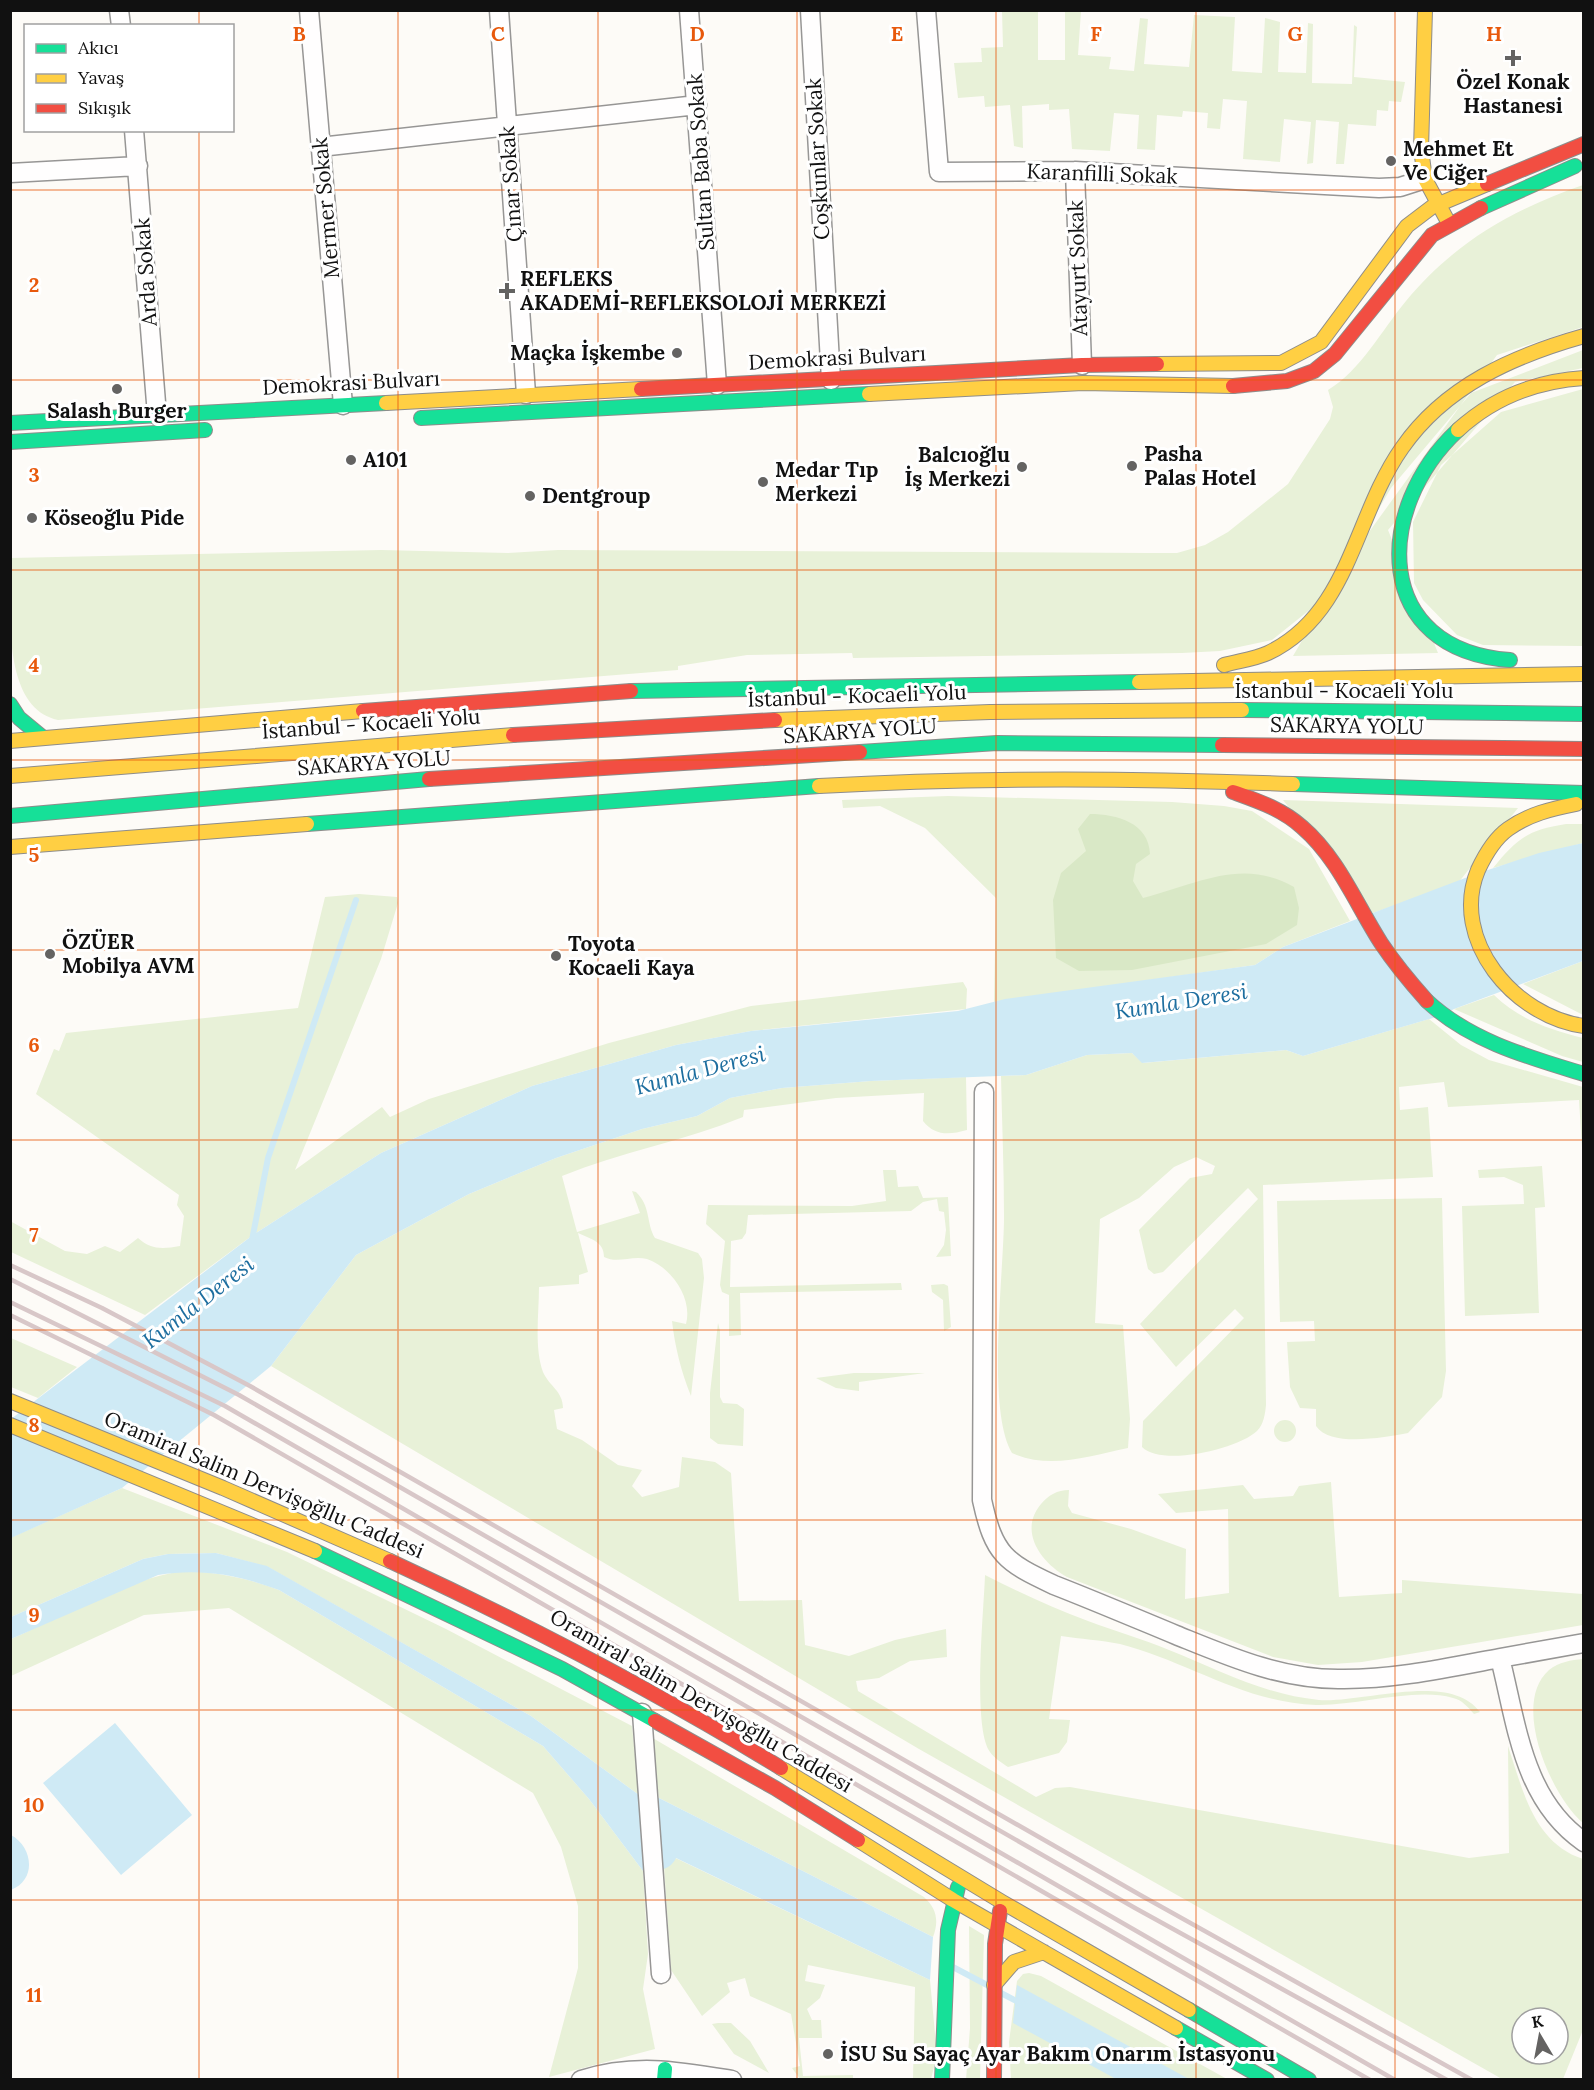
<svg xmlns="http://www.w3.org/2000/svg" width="1594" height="2090" font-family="Lora,serif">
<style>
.green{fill:#e8f1d8;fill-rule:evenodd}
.forest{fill:#d9e8c6}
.water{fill:#cfeaf5}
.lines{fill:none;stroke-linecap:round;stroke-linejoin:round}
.stream{stroke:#cfeaf5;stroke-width:6}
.street-casing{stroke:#979695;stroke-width:21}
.fast-casing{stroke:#8e8d8b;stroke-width:16}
.slow-casing{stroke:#8e8d8b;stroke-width:16}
.jam-casing{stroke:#8e8d8b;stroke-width:16}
.street{stroke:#fffefe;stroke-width:18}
.fast{stroke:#16e098;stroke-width:14}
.slow{stroke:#ffcf43;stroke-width:14}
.jam{stroke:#f24e42;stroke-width:14}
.rail{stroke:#d8c7c8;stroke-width:4.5}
.grid{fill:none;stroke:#e8590c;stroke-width:1.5;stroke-opacity:0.55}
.poi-dot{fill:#646362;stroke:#fff;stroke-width:2}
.labels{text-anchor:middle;stroke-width:6;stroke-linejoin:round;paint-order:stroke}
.poi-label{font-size:21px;font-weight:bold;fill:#111;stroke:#fff;text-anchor:start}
.street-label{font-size:21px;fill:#111;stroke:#fff}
.water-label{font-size:22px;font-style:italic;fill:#1d6e9f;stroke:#fff}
.grid-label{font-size:20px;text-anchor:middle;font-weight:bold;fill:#e8590c;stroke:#fff;stroke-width:6;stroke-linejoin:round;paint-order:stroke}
</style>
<rect width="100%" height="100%" fill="#fdfbf7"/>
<path class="green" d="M1002,11H1038V60H1065V11H1081L1078,55L1111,57L1109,69L1134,71L1140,18L1148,19L1144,64L1189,67L1194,15L1235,17L1232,71L1262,73L1265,18L1280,22L1278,72L1306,73L1308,23L1313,24L1312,83L1352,84L1354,25L1357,27L1354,77L1405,82L1401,102L1389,101L1388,111L1377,110L1376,126L1348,124L1344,164H1336L1339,122L1316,120L1313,163L1307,164L1311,122L1284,119L1280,162L1243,159L1247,101L1223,99L1220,129L1207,128L1208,113L1183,111L1182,117L1157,115L1155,150L1137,149L1139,115L1114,113L1110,151L1072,149L1069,109L1049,110V104L1022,106L1023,148L1014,146L1010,105L985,107L984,96L958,98L954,63L982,62L981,48L1003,47Z
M1583,185V327L1497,355L1317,604L1272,640L1220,651L1182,653L853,658L852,653L747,655L678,666V670L58,720C0,708 11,606 10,558L381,550L508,553L558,550L1149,553H1177L1205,545L1228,532L1288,484L1330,419L1333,407L1328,390C1361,370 1381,331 1406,301C1455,242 1512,210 1583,185Z
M1583,350V368L1515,382L1388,530L1438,653L1293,656L1391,488L1471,393Z
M1583,389V646L1483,645L1457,635L1423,600L1414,583L1413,522L1441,465L1501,412Z
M948,796L1172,802L1224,806L1252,811L1309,849L1350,921L1283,947L1255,965L994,1002L996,898L925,828L880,806L843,808L842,800Z
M1283,800L1518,808L1458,883L1373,913Z
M1566,824H1583V843L1493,868C1517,839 1527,830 1566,824Z
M359,894L397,897L398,903L381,959L295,1170L382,1107L390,1117L429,1099L609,1043L751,1006L963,982L967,989L966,1009L751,1031L676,1045L532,1086L381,1153L253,1235L145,1315L11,1252L10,1221L65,1251L87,1254L105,1246L120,1252L138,1238C151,1250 163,1249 180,1246L184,1216L177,1205L179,1195L36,1094L54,1049L59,1051L66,1033L298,1008L325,897Z
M1583,961V1015L1523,984Z
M1494,995C1520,1020 1549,1029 1583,1038V1062L1562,1056L1454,1009Z
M1429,1019L1461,1045L1489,1060L1583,1087V1164L1579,1100L1448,1107L1444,1082L1399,1087L1400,1110L1428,1107L1433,1177L1263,1185L1266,1405C1265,1414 1264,1424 1257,1431C1238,1449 1162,1467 1142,1447L1143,1421L1244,1318L1235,1309L1176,1367L1140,1324L1258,1199L1248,1188L1163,1272L1154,1274L1148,1269L1139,1230L1190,1178L1212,1174L1215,1166L1196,1157L1174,1167L1139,1198L1100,1219L1095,1323L1123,1325L1130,1419L1128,1448C1089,1456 1050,1470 1012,1453C986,1409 1004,1272 1004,1217C1004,1170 1002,1123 1001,1076L1026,1075L1087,1055L1132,1053L1143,1063L1286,1050L1303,1056Z
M966,1077L967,1130C949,1135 935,1136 923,1121L924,1093L836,1098L744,1110L743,1117C684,1141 621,1152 562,1176L577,1232L640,1213L632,1191L636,1192C651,1206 646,1223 655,1238L698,1253L702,1259L704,1278L691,1396C681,1371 675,1347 672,1321L686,1324C693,1298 671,1267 647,1259C632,1255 618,1264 604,1257C604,1241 590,1239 578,1233L588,1272L579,1275V1284L539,1287C539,1313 534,1347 543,1372C549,1386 563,1391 563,1408L554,1410L557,1429L582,1440L618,1465L642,1470L632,1486L642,1497L679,1487L682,1457L715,1462L731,1473L739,1601L802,1600L805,1645L849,1656L895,1640L946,1629L947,1657L910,1661L879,1678L856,1681L858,1691L1036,1797L1055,1788L1070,1787L1469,1858L1509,1853L1508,1746C1523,1791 1534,1843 1583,1859V2030L1563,2079H1502L919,1749L271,1366L356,1255L469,1194L556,1158L642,1129L697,1116L730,1098L782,1088L871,1081ZM1522,2018H1558V2054H1522Z
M1542,1166L1545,1207L1535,1208L1539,1313L1465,1316L1462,1206L1524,1204L1523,1185L1504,1177L1479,1178L1478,1170Z
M883,1170H896L898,1187L918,1186L923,1198L948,1197L951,1256L936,1257L944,1245L946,1230L944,1212L939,1211L937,1199L923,1202L911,1211L748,1215L746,1233L742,1239L731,1241L730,1287L901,1283L902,1290L740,1293L741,1335L729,1336V1295L722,1292L720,1285L725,1241L706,1224L708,1205L852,1206L886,1201Z
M1442,1198L1446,1371L1442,1397L1408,1433C1385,1437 1331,1448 1316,1426V1409L1300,1408L1290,1387L1287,1342L1315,1341L1314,1321L1280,1322L1277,1201Z
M944,1284L948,1286L951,1327L944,1331L943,1300L932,1292L931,1285Z
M718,1323L720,1331V1397L723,1403L737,1404L744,1409L743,1446L718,1444L710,1438V1393Z
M11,1338L77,1367L38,1398L11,1387Z
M854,1373H925L859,1382V1391L836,1388L816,1378Z
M1274 1431a11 11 0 1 1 22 0a11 11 0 1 1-22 0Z
M1331,1482L1339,1597L1402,1593V1580L1583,1594V1625L1362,1662L1318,1665L1273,1657L1067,1577C1041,1563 1018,1531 1041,1504C1049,1495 1057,1490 1069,1490L1068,1506L1072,1513L1131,1529L1186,1549L1185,1599L1229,1593L1228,1509L1176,1513L1158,1494L1243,1485L1254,1499L1293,1496L1299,1486Z
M122,1488L287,1552L446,1629L632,1726L639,1795L531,1716L268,1567L216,1553L168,1554L143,1559L11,1617L10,1538Z
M183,1571C217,1572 247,1578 279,1590L543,1746L589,1799L643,1871L648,1954L643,1989L655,2049L549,2077L578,1968V1906L561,1847L533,1793L229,1608L144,1615L11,1676V1639C66,1615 123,1580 183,1571Z
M985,1575C1018,1592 1053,1608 1088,1621C1115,1631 1143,1639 1169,1650C1219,1670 1265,1695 1319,1700C1364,1703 1450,1671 1480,1712L1474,1714C1468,1707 1462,1700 1453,1698C1415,1687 1357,1706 1316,1705C1245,1703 1187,1661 1120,1644C1101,1640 1080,1639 1061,1636L1049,1719L1070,1720L1067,1742L1059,1753L1008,1767C1002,1763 994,1758 990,1752C972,1728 984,1609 985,1575Z
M1583,1659H1584L1583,1823C1552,1797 1510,1704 1549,1670C1559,1662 1571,1660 1583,1659Z
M651,1737L924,1897C937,1909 939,1921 933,1937L659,1798Z
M663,1852L930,1980L937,2055L931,2079H913L915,1987L808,1965L805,1981L825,1985L820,1998L807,2009L812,2020H821L822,2038H799L803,2076L853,2075V2079H800L792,2068L800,2066L791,2014L750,1996L745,1978L727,1983L730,1992L702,2016L671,1970Z
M969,1926L984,1935L980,2079L966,2080L970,2028Z
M1029,1973L1041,1976L1227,2079L1011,2080L1009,2042L1017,1981L1023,1974Z
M718,2023H731L750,2041L769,2073L734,2054L712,2024Z"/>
<path class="forest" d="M1090,814C1117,814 1149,823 1150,854L1136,864L1133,881L1143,898C1196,885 1241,857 1294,887L1299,908L1297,925L1266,944L1132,970L1079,971L1056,958L1053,900L1061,873L1086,851L1078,829Z"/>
<path class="water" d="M1583,843V961L1454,1009L1443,1015L1303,1056L1286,1050L1142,1063L1132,1053L1087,1055L1026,1075L871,1081L782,1088L730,1098L697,1116L642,1129L556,1158L469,1194L356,1255L271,1366L122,1488L11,1538V1419L253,1235L381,1153L532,1086L676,1045L751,1031L958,1011L1005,999L1255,965L1283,947L1473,875L1539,853Z
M216,1553L267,1566L531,1716L639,1795L659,1798L933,1937L930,1980L676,1858C669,1872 657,1870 643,1871L589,1799L543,1746L279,1590C239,1575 201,1568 158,1575L11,1639V1617L143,1559L168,1554Z
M115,1723L192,1815L121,1875L43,1783Z
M11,1835C33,1847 37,1880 11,1890Z
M1017,1985L1189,2079H1116L1013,2023Z"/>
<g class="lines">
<path class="stream" d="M252,1240L268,1158L356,900
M951,1966L987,1985
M1001,1993L1022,2004"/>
<g class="street-casing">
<path id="street" d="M119,10L121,26
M309,10L343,405
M499,10L526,394
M689,10L717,385
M810,10L831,380
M926,10L939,172L1075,171L1379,188L1400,187L1425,179
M134,130L157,415
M320,147L697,105
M1075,171L1082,365
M10,173L138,166
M984,1092L982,1500C994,1555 1005,1562 1054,1585C1095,1601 1135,1618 1176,1635C1228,1656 1280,1679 1338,1679C1392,1680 1447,1668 1500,1658
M1584,1643L1500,1658C1517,1725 1523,1800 1584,1842
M642,1713L661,1974
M581,2080C635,2063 678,2071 732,2080"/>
</g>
<g class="fast-casing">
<path id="fast" d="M1481,208L1575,166
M421,418L869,394
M10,423L386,403
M1458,430C1373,509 1372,650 1510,660
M10,442L205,430
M631,691L1139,682
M10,704L19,718L42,737
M1242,710L1584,714
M860,752L997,743L1222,745
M1293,784L1584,793
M10,816L429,779
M307,824L819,786
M1427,1001C1470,1041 1528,1057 1584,1074
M315,1551L562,1669L655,1721
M1189,2010L1309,2080
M1176,2028L1267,2080
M664,2080L665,2069
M942,2080L948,1930L958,1887"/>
</g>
<g class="slow-casing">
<path id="slow" d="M1425,10L1421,149L1425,179L1446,218
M1157,364L1281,363L1321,342L1407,226L1432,207L1487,184
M869,394L1083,383L1233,386
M386,403L641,389
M1458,430C1493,398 1537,381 1584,378
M1224,665C1238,661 1255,659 1268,653C1350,614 1354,516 1402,448C1445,386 1513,356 1584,336
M1139,682L1584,674
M775,720L990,712L1242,710
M10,741L363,711
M10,776L513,735
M819,786C976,777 1135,778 1293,784
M1576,804C1551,809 1529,814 1508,829C1494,839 1485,855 1478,870C1449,940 1515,1017 1584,1026
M10,847L307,824
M10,1401L223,1488L390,1561
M10,1425L315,1551
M781,1768L1002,1902L1189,2010
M858,1840L953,1900L1176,2028
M994,1985L1014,1962L1044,1952"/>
</g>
<g class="jam-casing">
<path id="jam" d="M1487,184L1584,144
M1233,386L1287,381L1314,371L1335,354L1432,235L1481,208
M641,389L1082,365L1157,364
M363,711L631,691
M513,735L775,720
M1222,745L1584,749
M429,779L860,752
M1233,792C1258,801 1282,809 1302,827C1338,858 1356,904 1381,943C1395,964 1410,982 1427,1001
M390,1561C524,1623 655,1691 781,1768
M655,1721L775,1788L858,1840
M994,2080L995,1944L1000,1911"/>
</g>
<use href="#street" class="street"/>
<use href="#fast" class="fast"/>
<use href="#slow" class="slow"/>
<use href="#jam" class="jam"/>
<path class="rail" d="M10,1265L102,1308L250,1386L1142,1896L1472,2080
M10,1279L239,1395L1135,1908L1447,2080
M10,1302L225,1406L1395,2080
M10,1315L214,1415L1370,2080"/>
</g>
<path class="grid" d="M199,10V26M398,10V2080M598,10V2080M797,10V2080M996,10V2080M1196,10V2080M1395,10V2080M199,130V2080M10,190H1584M10,380H1584M10,570H1584M10,760H1584M10,950H1584M10,1140H1584M10,1330H1584M10,1520H1584M10,1710H1584M10,1900H1584"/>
<g class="poi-dot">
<path d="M1510 49h6v6h6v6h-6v6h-6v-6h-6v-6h6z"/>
<circle cx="1391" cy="161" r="6"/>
<path d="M504 282h6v6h6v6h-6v6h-6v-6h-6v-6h6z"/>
<circle cx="677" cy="353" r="6"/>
<circle cx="117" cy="389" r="6"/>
<circle cx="351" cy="460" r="6"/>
<circle cx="1132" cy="466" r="6"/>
<circle cx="1022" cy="467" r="6"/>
<circle cx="763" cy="482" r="6"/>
<circle cx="530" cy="496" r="6"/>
<circle cx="32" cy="518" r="6"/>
<circle cx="50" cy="954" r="6"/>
<circle cx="556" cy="956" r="6"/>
<circle cx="828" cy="2054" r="6"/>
</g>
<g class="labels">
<g class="poi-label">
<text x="1513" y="89" text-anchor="middle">Özel Konak<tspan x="1513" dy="24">Hastanesi</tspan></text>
<text x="1403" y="156">Mehmet Et<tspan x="1403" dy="24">Ve Ciğer</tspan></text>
<text x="520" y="286">REFLEKS<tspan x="520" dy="24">AKADEMİ-REFLEKSOLOJİ MERKEZİ</tspan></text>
<text x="665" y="360" text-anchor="end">Maçka İşkembe</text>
<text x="117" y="418" text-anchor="middle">Salash Burger</text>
<text x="1144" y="461">Pasha<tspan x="1144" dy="24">Palas Hotel</tspan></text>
<text x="1010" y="462" text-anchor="end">Balcıoğlu<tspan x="1010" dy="24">İş Merkezi</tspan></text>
<text x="363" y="467">A101</text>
<text x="775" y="477">Medar Tıp<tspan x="775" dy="24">Merkezi</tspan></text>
<text x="542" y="503">Dentgroup</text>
<text x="44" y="525">Köseoğlu Pide</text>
<text x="62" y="949">ÖZÜER<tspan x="62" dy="24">Mobilya AVM</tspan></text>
<text x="568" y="951">Toyota<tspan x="568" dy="24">Kocaeli Kaya</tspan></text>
<text x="840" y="2061">İSU Su Sayaç Ayar Bakım Onarım İstasyonu</text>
</g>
<g class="street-label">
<text transform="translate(818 159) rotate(-93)" y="7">Coşkunlar Sokak</text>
<text transform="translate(701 162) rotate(-94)" y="7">Sultan Baba Sokak</text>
<text transform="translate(1102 174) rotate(2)" y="7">Karanfilli Sokak</text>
<text transform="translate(511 184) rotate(-94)" y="7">Çınar Sokak</text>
<text transform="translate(326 208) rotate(-95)" y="7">Mermer Sokak</text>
<text transform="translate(1078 268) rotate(-92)" y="7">Atayurt Sokak</text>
<text transform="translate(146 272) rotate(-94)" y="7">Arda Sokak</text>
<text transform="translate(837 358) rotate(-3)" y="7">Demokrasi Bulvarı</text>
<text transform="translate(351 383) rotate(-3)" y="7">Demokrasi Bulvarı</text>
<text x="1344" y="698">İstanbul - Kocaeli Yolu</text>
<text transform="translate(857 696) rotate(-2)" y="7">İstanbul - Kocaeli Yolu</text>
<text transform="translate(371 724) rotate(-4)" y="7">İstanbul - Kocaeli Yolu</text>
<text transform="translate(1347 726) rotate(1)" y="7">SAKARYA YOLU</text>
<text transform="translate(860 731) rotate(-4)" y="7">SAKARYA YOLU</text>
<text transform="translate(374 763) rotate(-4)" y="7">SAKARYA YOLU</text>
<text transform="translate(264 1485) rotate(23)" y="7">Oramiral Salim Dervişoğllu Caddesi</text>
<text transform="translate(701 1701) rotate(30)" y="7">Oramiral Salim Dervişoğllu Caddesi</text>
</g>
<g class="water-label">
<text transform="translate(1181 1001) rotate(-9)" y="8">Kumla Deresi</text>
<text transform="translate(700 1070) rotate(-15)" y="8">Kumla Deresi</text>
<text transform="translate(198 1302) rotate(-38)" y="8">Kumla Deresi</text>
</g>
</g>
<g class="grid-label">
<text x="299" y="41">B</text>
<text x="498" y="41">C</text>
<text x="697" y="41">D</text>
<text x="897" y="41">E</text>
<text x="1096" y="41">F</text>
<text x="1295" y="41">G</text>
<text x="1494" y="41">H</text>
<text x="34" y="292">2</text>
<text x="34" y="482">3</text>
<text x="34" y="672">4</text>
<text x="34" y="862">5</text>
<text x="34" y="1052">6</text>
<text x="34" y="1242">7</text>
<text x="34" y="1432">8</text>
<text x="34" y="1622">9</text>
<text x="34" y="1812">10</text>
<text x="34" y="2002">11</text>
</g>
<rect width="1594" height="2090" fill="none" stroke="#111111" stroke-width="24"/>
<rect x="24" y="24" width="210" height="108" fill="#ffffff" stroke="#a0a0a0" stroke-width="1.5"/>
<rect x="36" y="44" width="30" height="9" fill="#16e098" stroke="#a0a0a0" stroke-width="1.5"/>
<text x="78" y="54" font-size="18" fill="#111111">Akıcı</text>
<rect x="36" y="74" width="30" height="9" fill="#ffcf43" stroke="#a0a0a0" stroke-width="1.5"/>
<text x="78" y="84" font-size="18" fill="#111111">Yavaş</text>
<rect x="36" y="104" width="30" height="9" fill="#f24e42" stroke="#a0a0a0" stroke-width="1.5"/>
<text x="78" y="114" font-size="18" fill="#111111">Sıkışık</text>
<g transform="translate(1540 2036) rotate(350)"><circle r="28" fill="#ffffff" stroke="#a0a0a0" stroke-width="1.5"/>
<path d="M0-4.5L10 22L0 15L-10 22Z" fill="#646362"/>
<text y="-9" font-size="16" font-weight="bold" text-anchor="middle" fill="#111111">K</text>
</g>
</svg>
